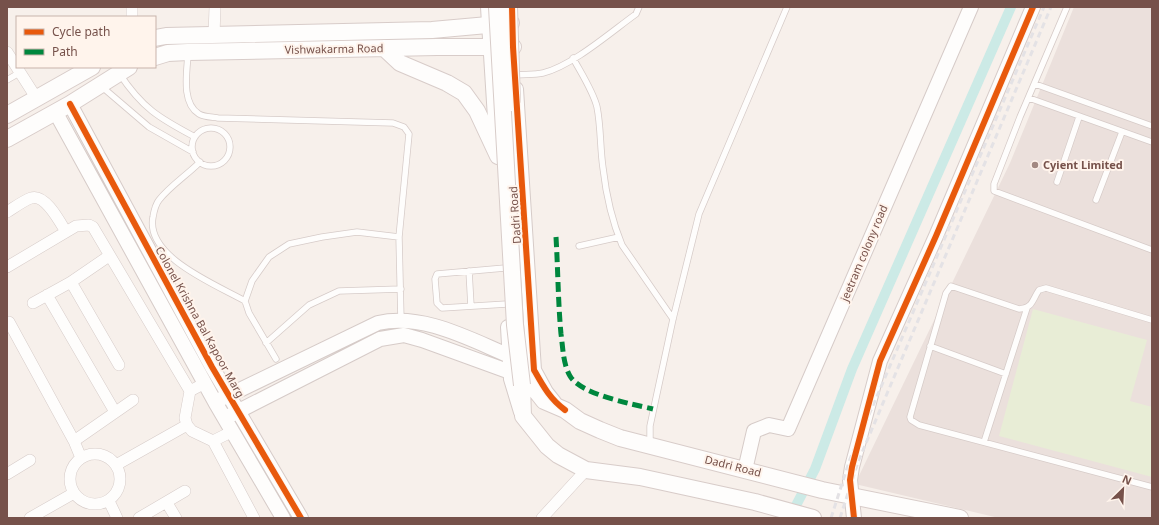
<svg xmlns="http://www.w3.org/2000/svg" width="1159" height="525" font-family="'Noto Sans',sans-serif">
<style>
.industrial{fill:#ebe0dc}
.green{fill:#e8edd6}
.lines{fill:none;stroke-linecap:round;stroke-linejoin:round}
.canal{stroke:#cceae6;stroke-width:10}
.service-casing{stroke:#d6cbc8;stroke-width:7}
.minor-casing{stroke:#d6cbc8;stroke-width:12}
.tertiary-casing{stroke:#d6cbc8;stroke-width:16}
.secondary-casing{stroke:#d8ccc9;stroke-width:18}
.service{stroke:#fefdfc;stroke-width:5.5}
.minor{stroke:#fefdfc;stroke-width:11}
.tertiary{stroke:#fefdfc;stroke-width:14}
.secondary{stroke:#fefdfc;stroke-width:16}
.rail{stroke:#e4e2e5;stroke-width:3;stroke-dasharray:6 4;stroke-linecap:butt}
.secondary-bridge-casing{stroke:#d8ccc9;stroke-width:18;stroke-linecap:butt}
.secondary-bridge{stroke:#fefdfc;stroke-width:16}
.quiet{stroke:#00873e;stroke-width:5;stroke-dasharray:10 5;stroke-linecap:butt}
.cycleway-casing{stroke:#fff4ec;stroke-width:8}
.cycleway{stroke:#e8590c;stroke-width:6}
.poi-dot{fill:#a38982;stroke:#fff4ec;stroke-width:1.5}
.labels{text-anchor:middle;stroke-width:4;stroke-linejoin:round;paint-order:stroke}
.street-label{font-size:11px;fill:#76514a;stroke:#fff4ec}
.poi-label{font-size:11px;font-weight:bold;fill:#76514a;stroke:#fff4ec;text-anchor:start}
</style>
<rect width="100%" height="100%" fill="#f7f0eb"/>
<path class="industrial" d="M1074,7H1152V518H999L855,484L1010,163Z"/>
<path class="green" d="M1033,309L1147,340L1130,401L1152,407V477L999,436Z"/>
<g class="lines">
<path class="canal" d="M790,517L815,469L852,369L1011,7"/>
<g class="service-casing">
<path id="service" d="M1067,7L1020,117L994,184V191L1152,250
M188,54C187,72 181,103 199,114C204,117 212,117 218,118L393,123L404,127L409,134L399,237L357,232L322,237L289,244L269,257L252,281L245,301L249,313L276,359
M573,58C581,73 593,91 597,107C601,127 600,148 603,168C606,194 612,221 622,245L673,319
M119,73C142,108 159,118 195,137
M515,75C524,74 534,75 543,73C572,66 611,32 636,14L639,7
M7,80L19,73
M1035,84L1152,126
M101,86L149,127L193,152
M1029,98L1152,142
M192 147a19 19 0 1 1 38 0a19 19 0 1 1-38 0Z
M200,162C187,175 170,186 159,200C155,205 154,211 153,217C145,257 217,285 245,301
M1057,182L1079,117
M1096,200L1122,132
M399,237L401,320
M579,246L619,237
M505,268L437,274L435,279L437,303L442,308L507,304
M469,271L471,306
M1152,320L1046,288L1039,290C1032,300 1033,308 1019,309L951,286L946,293L910,417L911,420L919,425L1152,487
M266,343L309,305L339,291L401,289
M930,346L1006,374
M984,442L1027,308
M650,445V426L673,319L699,214L787,7"/>
</g>
<g class="minor-casing">
<path id="minor" d="M132,7V17
M214,35L215,7
M7,52L37,99
M7,212C15,207 23,201 31,198C45,193 60,222 66,232
M7,267L76,226L89,225L93,227L190,391
M71,282L119,365
M47,295L115,412
M33,303L71,282L109,256
M9,322L74,441L81,458
M205,383L190,391L185,418L187,425L192,431L213,441L254,518
M74,441L133,400
M213,441L233,431
M70 479a25 25 0 1 1 50 0a25 25 0 1 1-50 0Z
M116,465L187,425
M7,474L30,460
M109,501L117,518
M167,503L176,518
M30,518L74,493
M139,518L185,491
M542,518L586,470"/>
</g>
<g class="tertiary-casing">
<path id="tertiary" d="M488,7L496,134
M516,89L534,370L546,392L554,402
M70,104L212,367L301,518
M56,113L215,402L283,518
M508,327L511,379L521,412
M221,399L378,323C423,313 469,339 510,356L518,355
M229,416L380,339L404,335L422,340L510,372L517,371
M745,470L754,431L769,425L788,429L971,7
M854,518L850,480L852,467L880,361L936,236L1033,7"/>
</g>
<g class="secondary-casing">
<path id="secondary" d="M155,38L166,36L432,30L511,23
M384,48L400,63L447,83L464,93L477,111L498,156
M155,57L168,53L188,52L437,47H513
M7,115L92,67
M7,139L70,104L129,67
M529,382L544,401L565,410L580,421L600,430L620,438L822,490L960,518
M522,385L523,416L547,446L558,455L586,470L640,477L755,502L813,518"/>
</g>
<use href="#service" class="service"/>
<use href="#minor" class="minor"/>
<use href="#tertiary" class="tertiary"/>
<use href="#secondary" class="secondary"/>
<path class="rail" d="M831,518L850,459L1044,7
M840,518L858,462L1051,7"/>
<g class="secondary-bridge-casing">
<path id="secondary-bridge" d="M497,7L515,325L522,385
M509,7L512,103"/>
</g>
<use href="#secondary-bridge" class="secondary-bridge"/>
<path class="quiet" d="M556,237C558,270 558,302 561,334C563,348 563,364 570,376C581,395 633,404 653,409"/>
<g class="cycleway-casing">
<path id="cycleway" d="M512,7L513,47L534,370C543,386 550,399 565,410
M70,104L212,367L301,518
M854,518L850,480L852,467L880,361L936,236L1033,7"/>
</g>
<use href="#cycleway" class="cycleway"/>
</g>
<circle class="poi-dot" cx="1035" cy="165" r="4"/>
<g class="labels">
<g class="street-label">
<text transform="translate(334 49) rotate(-1)" y="4">Vishwakarma Road</text>
<text transform="translate(515 215) rotate(-94)" y="4">Dadri Road</text>
<text transform="translate(864 253) rotate(-67)" y="4">jeetram colony road</text>
<text transform="translate(200 322) rotate(61)" y="4">Colonel Krishna Bal Kapoor Marg</text>
<text transform="translate(733 466) rotate(14)" y="4">Dadri Road</text>
</g>
<g class="poi-label">
<text x="1043" y="169">Cyient Limited</text>
</g>
</g>
<rect width="1159" height="525" fill="none" stroke="#76514a" stroke-width="16"/>
<rect x="16" y="16" width="140" height="52" fill="#fff4ec" stroke="#c8b3ab"/>
<rect x="24" y="29" width="20" height="6" fill="#e8590c" stroke="#c8b3ab"/>
<text x="52" y="36" font-size="12" fill="#76514a">Cycle path</text>
<rect x="24" y="49" width="20" height="6" fill="#00873e" stroke="#c8b3ab"/>
<text x="52" y="56" font-size="12" fill="#76514a">Path</text>
<g transform="translate(1123 489) rotate(24)" stroke="#fff4ec" stroke-width="3" paint-order="stroke">
<path d="M0-3L7 15L0 10L-7 15Z" fill="#76514a"/>
<text y="-6" font-size="11" font-weight="bold" text-anchor="middle" fill="#76514a">N</text>
</g>
</svg>
